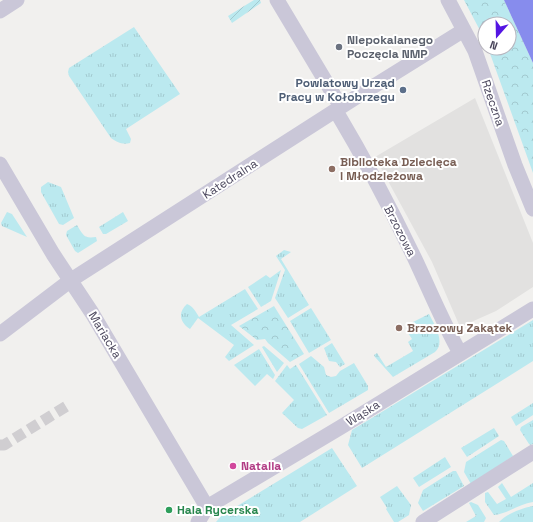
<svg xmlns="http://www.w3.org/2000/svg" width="533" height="522" font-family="'Space Grotesk',sans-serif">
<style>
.education{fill:#e2e1e0}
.grass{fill:url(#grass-tufts)}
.forest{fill:url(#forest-crowns)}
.garden{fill:url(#garden-furrows)}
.water{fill:#878ced}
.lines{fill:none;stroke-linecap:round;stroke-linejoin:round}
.pedestrian-tunnel{stroke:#d0ced1;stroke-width:11;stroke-dasharray:11 5.5;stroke-linecap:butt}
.minor{stroke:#cac7d8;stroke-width:15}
.worship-dot{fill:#6b7280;stroke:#fff;stroke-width:1.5}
.service-dot{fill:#5c6f8a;stroke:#fff;stroke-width:1.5}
.education-dot{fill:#8d6e63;stroke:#fff;stroke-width:1.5}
.hotel-dot{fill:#d1479c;stroke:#fff;stroke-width:1.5}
.leisure-dot{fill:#2e9e5b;stroke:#fff;stroke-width:1.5}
.labels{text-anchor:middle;stroke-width:4;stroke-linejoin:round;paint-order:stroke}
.worship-label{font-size:12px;font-weight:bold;fill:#5b616d;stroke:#fff;text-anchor:start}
.service-label{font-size:12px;font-weight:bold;fill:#4e5e75;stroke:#fff;text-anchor:end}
.street-label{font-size:12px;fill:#4a465c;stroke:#fff}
.education-label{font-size:12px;font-weight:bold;fill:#785e54;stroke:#fff;text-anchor:start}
.hotel-label{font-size:12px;font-weight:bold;fill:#b23c85;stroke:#fff;text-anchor:start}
.leisure-label{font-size:12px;font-weight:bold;fill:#27864d;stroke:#fff;text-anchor:start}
</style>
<defs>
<pattern id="grass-tufts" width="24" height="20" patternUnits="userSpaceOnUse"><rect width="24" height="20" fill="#bbe9ef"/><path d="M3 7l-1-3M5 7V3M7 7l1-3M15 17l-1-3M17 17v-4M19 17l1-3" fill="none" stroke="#a2c9cf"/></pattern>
<pattern id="forest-crowns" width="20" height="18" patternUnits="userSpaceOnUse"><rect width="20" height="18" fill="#bbe9ef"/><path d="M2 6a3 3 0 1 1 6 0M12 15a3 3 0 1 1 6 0" fill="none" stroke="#a2c9cf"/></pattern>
<pattern id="garden-furrows" width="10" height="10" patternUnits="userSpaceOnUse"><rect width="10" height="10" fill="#bbe9ef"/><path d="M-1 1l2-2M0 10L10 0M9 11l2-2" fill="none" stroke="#a2c9cf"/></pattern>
</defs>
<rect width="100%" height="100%" fill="#f1f0ee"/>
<path class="education" d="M475,98L533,243V287L496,311L460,327L432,262L375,157Z"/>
<path class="grass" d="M134,27L180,94L126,129L131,139L130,143C122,145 117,142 111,138L69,76L68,72L69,68Z
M48,182L61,187L74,218L63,225L59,224L41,192V187Z
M7,212L12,214L27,237L2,226L1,223Z
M123,212L128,221L106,234H103L99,227Z
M77,225C83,235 84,239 96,237L97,241L78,253L75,251L66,235L67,231Z
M284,250L291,252L281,259L309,305L288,318L275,298L285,270L276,256Z
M281,270L271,301L261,307L248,287L266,275L270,278Z
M245,289L258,309L231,325L254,345L229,361L225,357L234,345L198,318L190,329C179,322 178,312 187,304C193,306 196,312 199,317Z
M311,308L331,340L309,353L290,321Z
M429,314C434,324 446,342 435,352L393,377L375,357L374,355L377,353L386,367L413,351L408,342L412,339L406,330L409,328L407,325Z
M533,320V361L362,468L348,445L352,430Z
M332,343L345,364L340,367L336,362L329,361L324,348Z
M264,346L284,363L277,372L262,347Z
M259,349L275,375L273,379L267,374L255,386L234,365Z
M311,356L324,367L326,375L331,377L336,376L340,371L354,363L368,386V390L329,413L299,364Z
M287,365L290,369L296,365L327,415L302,429L298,428L282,413L294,400L275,381Z
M533,403V415L516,426L511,417Z
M533,420V444L531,445L529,444L520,430L521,427Z
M494,428L499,436L467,457L461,448Z
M501,440L504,441L513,456L471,484L464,472L466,462Z
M332,448L357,486L300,522H216L221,516Z
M445,457L451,467L419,487L413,478Z
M453,471H456L464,486L423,511L418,503L423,490Z
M502,483L511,497L533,483V502C519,504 507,514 494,515L485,502V493L488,492L497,504L506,499L498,487Z
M397,486L411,505L409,515L398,522H394L386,509L387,508L380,497Z
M471,502L478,505L486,518L484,522H466L476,516L469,503Z
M533,506V522H499C506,514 522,508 533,506Z"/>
<path class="forest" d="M464,0H504L533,63V173L488,48H509V24H485V40Z
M274,306L304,354L290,362L268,343L265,339L257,340L239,326Z"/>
<path class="garden" d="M254,0H260L261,3L232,23L228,16Z"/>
<path class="water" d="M504,0H533V63Z"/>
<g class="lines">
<path class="pedestrian-tunnel" d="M0,445H4L70,404"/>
<path class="minor" d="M277,0L341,107
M448,0L475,51L515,165L533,209
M0,11L17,0
M336,111C364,158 391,209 415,259C430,291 443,323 460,353
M0,164L53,254L92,313L207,507
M0,334L71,280L358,96L464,30
M198,522L207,507L341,427L533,309
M423,522L533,452"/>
</g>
<circle class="worship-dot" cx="339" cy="47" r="4"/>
<circle class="service-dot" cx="403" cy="90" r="4"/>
<g class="education-dot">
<circle cx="332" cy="169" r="4"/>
<circle cx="399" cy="328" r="4"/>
</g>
<circle class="hotel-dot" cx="233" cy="466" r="4"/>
<circle class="leisure-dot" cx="169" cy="510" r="4"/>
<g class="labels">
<g class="worship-label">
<text x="347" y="44">Niepokalanego<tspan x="347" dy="14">Poczęcia NMP</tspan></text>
</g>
<g class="service-label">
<text x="395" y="87">Powiatowy Urząd<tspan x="395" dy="14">Pracy w Kołobrzegu</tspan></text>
</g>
<g class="street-label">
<text transform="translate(493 103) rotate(71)" y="4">Rzeczna</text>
<text transform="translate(230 179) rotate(-33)" y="4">Katedralna</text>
<text transform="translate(400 231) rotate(63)" y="4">Brzozowa</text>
<text transform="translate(105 335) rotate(59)" y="4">Mariacka</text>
<text transform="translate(363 413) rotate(-32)" y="4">Wąska</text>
</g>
<g class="education-label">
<text x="340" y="166">Biblioteka Dziecięca<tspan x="340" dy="14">i Młodzieżowa</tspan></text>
<text x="407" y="332">Brzozowy Zakątek</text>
</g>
<g class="hotel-label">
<text x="241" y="470">Natalia</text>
</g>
<g class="leisure-label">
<text x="177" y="514">Hala Rycerska</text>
</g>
</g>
<g transform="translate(497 36) rotate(200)"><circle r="19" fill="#ffffff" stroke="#b7b5be"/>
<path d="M0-3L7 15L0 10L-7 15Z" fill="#5415e3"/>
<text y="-6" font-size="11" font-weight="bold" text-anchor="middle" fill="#4a465c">N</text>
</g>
</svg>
